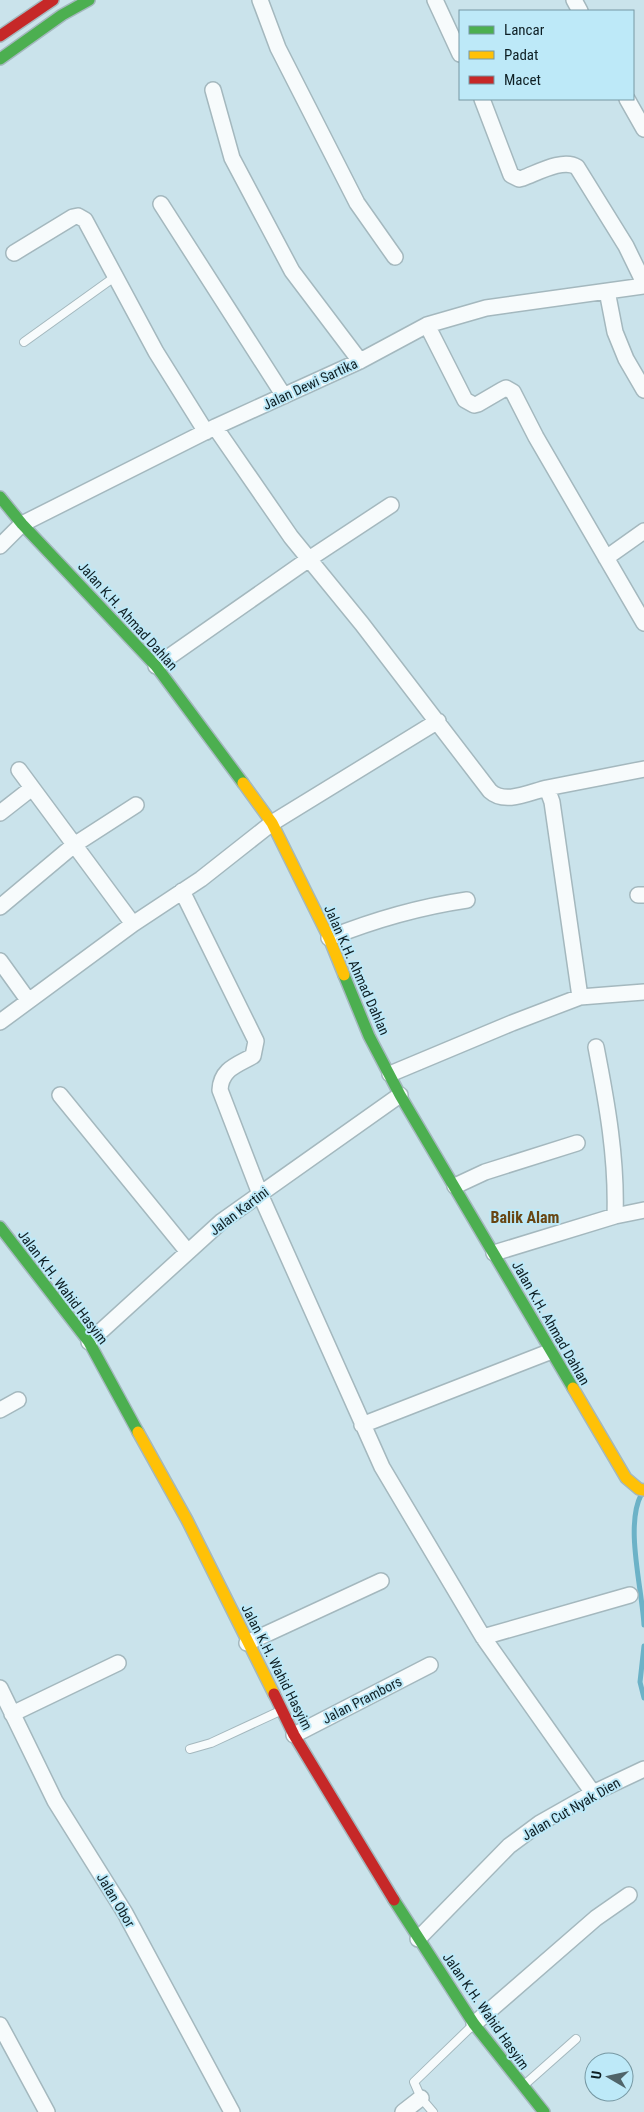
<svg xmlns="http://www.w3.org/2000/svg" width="644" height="2112" font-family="'Roboto Condensed',sans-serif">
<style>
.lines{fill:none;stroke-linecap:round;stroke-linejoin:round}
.stream{stroke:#6cb2c7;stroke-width:5}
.lane-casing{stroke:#a4b8be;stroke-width:10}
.street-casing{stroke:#a4b8be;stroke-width:18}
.fast-casing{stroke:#a4b8be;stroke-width:14}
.slow-casing{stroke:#a4b8be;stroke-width:14}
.jam-casing{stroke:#a4b8be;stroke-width:14}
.lane{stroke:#f7fbfc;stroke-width:8}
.street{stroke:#f7fbfc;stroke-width:15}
.fast{stroke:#4caf50;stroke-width:11}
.slow{stroke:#ffc107;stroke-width:11}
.jam{stroke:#c62828;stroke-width:11}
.labels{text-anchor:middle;stroke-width:4;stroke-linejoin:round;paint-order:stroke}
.street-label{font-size:14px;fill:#0e1f24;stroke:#bde9f8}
.quarter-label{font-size:16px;font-weight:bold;fill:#684512;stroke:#bde9f8}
</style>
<rect width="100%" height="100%" fill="#cae3eb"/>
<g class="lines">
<path class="stream" d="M641,1495C625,1526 642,1588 644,1625
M644,1646L640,1682L644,1698"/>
<g class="lane-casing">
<path id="lane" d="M24,342L116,276
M190,1749L211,1743L280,1711
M523,2086L576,2039
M433,2112L421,2098L414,2082L473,2025"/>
</g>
<g class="street-casing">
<path id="street" d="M260,0L278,48L357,203L395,257
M435,0L460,54
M574,0L580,11
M213,90L232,158L292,271L360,361
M482,99L511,175L519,179L523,178C537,173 563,158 577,167L626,246L644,283
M627,99L644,129
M161,204L284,396
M14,253L73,217L78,216L85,220L156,352L206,432
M607,291L615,332L626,359L644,390
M427,325L465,400L474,405L478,404L502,390L506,388L513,392L536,437L644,623
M215,427L291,537L362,624L490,791C505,805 530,792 547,788L552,802L580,997
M0,546L22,524L215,427L360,361L427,325L486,308L644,286
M606,558L644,531
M156,666L309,559L391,505
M19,770L133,924
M547,788L644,769
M0,813L32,788
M182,891L256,1041L253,1056C237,1065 221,1069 220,1090L260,1194L382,1467L483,1637L593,1793
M638,895H644
M0,907L74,845L136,805
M329,938C374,920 419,907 467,900
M0,961L28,1000
M0,1022L133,924L201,879L272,823L438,721
M390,1074L512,1023L580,997L644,992
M60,1095L188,1252
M455,1186L485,1172L577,1143
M615,1216L644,1210
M494,1253L615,1216C617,1159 607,1103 596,1047
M89,1342L222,1221L400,1095
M0,1410L18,1400
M362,1425L549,1352
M483,1637L630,1595
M247,1643L381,1581
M0,1688L55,1801L125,1913L232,2112
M12,1714L118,1663
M294,1735L430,1665
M418,1939L509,1846L540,1823L593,1793L644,1769
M474,2024L596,1918L629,1895
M0,2025L47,2112
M403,2112L421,2098"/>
</g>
<g class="fast-casing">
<path id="fast" d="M0,59L62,15L89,0
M0,497L22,524L156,666L243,783
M344,975L369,1036L400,1095L573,1388
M0,1227L89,1342L138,1432
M394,1900L474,2024L544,2112"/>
</g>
<g class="slow-casing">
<path id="slow" d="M243,783L272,823L329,938L344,975
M573,1388L626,1478L639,1489L644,1490
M138,1432L187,1520L274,1694"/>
</g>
<g class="jam-casing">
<path id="jam" d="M0,36L53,0
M274,1694L294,1735L394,1900"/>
</g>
<use href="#lane" class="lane"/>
<use href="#street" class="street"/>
<use href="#fast" class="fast"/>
<use href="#slow" class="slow"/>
<use href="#jam" class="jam"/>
</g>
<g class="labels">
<g class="street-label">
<text transform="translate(310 384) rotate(-25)" y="5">Jalan Dewi Sartika</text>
<text transform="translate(128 616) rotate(48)" y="5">Jalan K.H. Ahmad Dahlan</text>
<text transform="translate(357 970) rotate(66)" y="5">Jalan K.H. Ahmad Dahlan</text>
<text transform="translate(239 1211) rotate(-37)" y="5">Jalan Kartini</text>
<text transform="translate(63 1287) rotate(53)" y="5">Jalan K.H. Wahid Hasyim</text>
<text transform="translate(551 1323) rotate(60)" y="5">Jalan K.H. Ahmad Dahlan</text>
<text transform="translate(277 1667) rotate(63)" y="5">Jalan K.H. Wahid Hasyim</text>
<text transform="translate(362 1700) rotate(-27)" y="5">Jalan Prambors</text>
<text transform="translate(571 1809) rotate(-30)" y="5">Jalan Cut Nyak Dien</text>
<text transform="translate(116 1900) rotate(59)" y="5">Jalan Obor</text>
<text transform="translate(486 2011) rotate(55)" y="5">Jalan K.H. Wahid Hasyim</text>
</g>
<g class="quarter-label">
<text x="525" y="1223">Balik Alam</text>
</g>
</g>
<rect x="459" y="10" width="175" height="90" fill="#bde9f8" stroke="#7798a3"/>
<rect x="469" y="26" width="25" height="8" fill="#4caf50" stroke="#7798a3"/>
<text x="504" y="35" font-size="15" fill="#0e1f24">Lancar</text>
<rect x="469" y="51" width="25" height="8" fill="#ffc107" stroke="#7798a3"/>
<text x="504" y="60" font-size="15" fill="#0e1f24">Padat</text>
<rect x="469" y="76" width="25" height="8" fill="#c62828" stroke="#7798a3"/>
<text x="504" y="85" font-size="15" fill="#0e1f24">Macet</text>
<g transform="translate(609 2077) rotate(279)"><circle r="24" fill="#bde9f8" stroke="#7798a3"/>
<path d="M0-4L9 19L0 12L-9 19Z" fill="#50646a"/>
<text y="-8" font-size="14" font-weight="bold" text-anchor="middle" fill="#0e1f24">U</text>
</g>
</svg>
